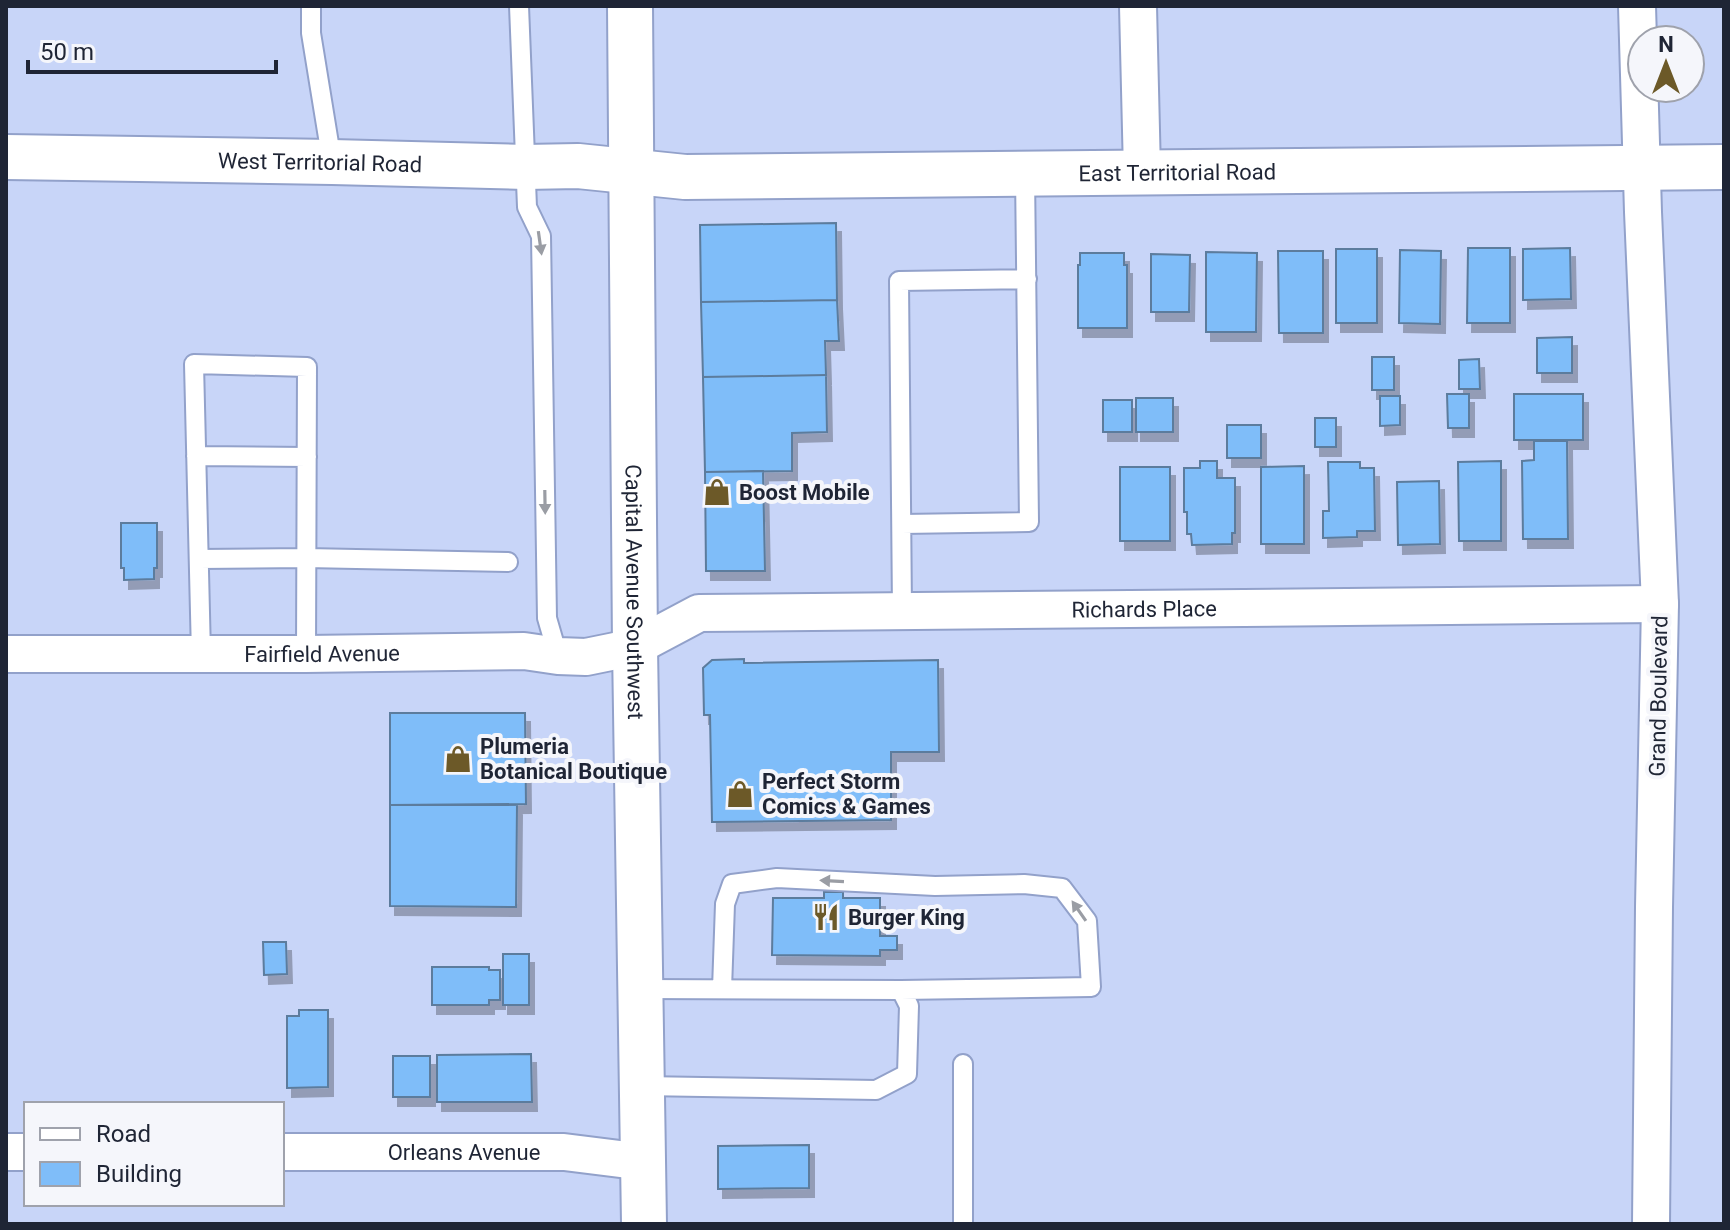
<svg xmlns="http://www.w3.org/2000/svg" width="1730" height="1230" font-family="Roboto,sans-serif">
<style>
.building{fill:#7fbdf9;stroke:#5c7c9d;stroke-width:2;filter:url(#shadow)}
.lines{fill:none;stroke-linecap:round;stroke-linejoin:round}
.service-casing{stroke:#92a1ca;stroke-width:22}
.minor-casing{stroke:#92a1ca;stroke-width:40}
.tertiary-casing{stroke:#92a1ca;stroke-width:48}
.secondary-casing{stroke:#92a1ca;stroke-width:48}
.service{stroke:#fff;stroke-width:18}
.minor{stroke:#fff;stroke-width:36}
.tertiary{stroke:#fff;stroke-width:44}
.secondary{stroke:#fff;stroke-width:44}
.oneway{fill:#9a9da4}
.labels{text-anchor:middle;stroke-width:8;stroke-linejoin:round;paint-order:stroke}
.street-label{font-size:22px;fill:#1f2535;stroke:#f5f6fb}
.poi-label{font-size:22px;font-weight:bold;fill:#1f2535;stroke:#f5f6fb;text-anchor:start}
</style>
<defs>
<filter id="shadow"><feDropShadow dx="5" dy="9" stdDeviation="0" flood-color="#0004"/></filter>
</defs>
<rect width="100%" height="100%" fill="#c8d5f8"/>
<path class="building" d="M836,223L837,300L701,302L700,225Z
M1468,248H1510V323H1467Z
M1570,248L1571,299L1523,300V249Z
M1336,249H1377V323H1336Z
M1400,250L1441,251L1440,324L1399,323Z
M1278,251H1323V333H1279Z
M1206,252L1257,253L1256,332H1206Z
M1080,253H1124V265H1127V328H1078V265H1080Z
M1151,254L1190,255L1189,312H1151Z
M837,300L839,341H825L826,375L703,377L701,302Z
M1572,337V373H1537V338Z
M1372,357H1394V390H1372Z
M1479,359L1480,389H1459V360Z
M826,375L827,432L792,433V471L705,472L703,377Z
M1447,394H1469V428H1448Z
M1514,394H1583V440H1514Z
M1380,396H1400V425L1380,426Z
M1136,398H1173V432H1136Z
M1103,400H1132V432H1103Z
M1315,418H1336V447H1315Z
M1227,425H1261V458H1227Z
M1534,441H1567L1568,539H1523L1522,461L1534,460Z
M1200,461H1217V478H1235V533H1232V544L1192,545L1191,534H1187V512H1184V468H1200Z
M1501,461V541H1459L1458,462Z
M1328,462H1360V468H1374L1375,531H1357V537L1323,538V511H1329Z
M1304,466V544H1261V467Z
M1120,467H1170V541H1120Z
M763,471L765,571H706L705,472Z
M1439,481L1440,544L1398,545L1397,482Z
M121,523H157V568H154V579L124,580V568H121Z
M744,659V663L938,660L939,752H891V820L712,822L710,715H704L703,668L712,660Z
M390,713H525L526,804L390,805Z
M390,805H517L516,907L390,906Z
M824,892H843V898H880V936H897V950H880V956L772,955L773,898H824Z
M263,942H286L287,974L264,975Z
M503,954H529V1005H503Z
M432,967H489V970H500V1000H489V1005H432Z
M299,1010H328V1087L287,1088V1016H299Z
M531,1054L532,1102H437V1055Z
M393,1056H430V1097H393Z
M809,1145V1188L718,1189V1146Z"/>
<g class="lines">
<g class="service-casing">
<path id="service" d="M311,6V33L332,162
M519,6L527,207L541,236L547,618L558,656
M196,456L307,457
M902,524L1029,522L1025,173
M199,559L306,558L508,562
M902,610L899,281L1027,279
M201,654L194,364L307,367L306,654
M641,989L901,990L909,1006L907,1074L876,1090L642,1086
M722,989L725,904L732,884L777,878L935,886L1024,884L1062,888L1087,921L1091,987L901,990
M963,1064V1224"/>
</g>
<g class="minor-casing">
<g id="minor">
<path d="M1138,6L1142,172"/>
<path d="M1637,6L1643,212L1660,604L1654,907L1651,1224"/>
<path id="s1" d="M6,654H306L524,651L558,656L586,657L635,647L699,613L1660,604"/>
<path d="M6,1152H26"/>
<path id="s2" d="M282,1152H564L644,1162"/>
</g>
</g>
<g class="tertiary-casing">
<g id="tertiary">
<path id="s3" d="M6,157L332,162L525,167L578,166L685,177L1724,167"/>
</g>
</g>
<g class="secondary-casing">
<g id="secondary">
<path id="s4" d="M630,6L635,647L644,1224"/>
</g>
</g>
<use href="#service" class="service"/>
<use href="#minor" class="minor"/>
<use href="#tertiary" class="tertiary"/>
<use href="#secondary" class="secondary"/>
</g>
<defs><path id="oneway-solid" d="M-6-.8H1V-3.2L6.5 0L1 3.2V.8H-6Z" transform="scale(2)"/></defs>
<g class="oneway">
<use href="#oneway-solid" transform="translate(540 243) rotate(82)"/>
<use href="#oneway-solid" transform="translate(545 502) rotate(89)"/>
<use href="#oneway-solid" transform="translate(832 881) rotate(-177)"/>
<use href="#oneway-solid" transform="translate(1079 911) rotate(-125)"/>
</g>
<defs>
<g id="shop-bare" transform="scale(2.16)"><path d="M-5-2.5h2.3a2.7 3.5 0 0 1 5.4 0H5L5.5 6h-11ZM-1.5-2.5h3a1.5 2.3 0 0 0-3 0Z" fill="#6c5928" stroke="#f5f6fb" stroke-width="2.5" paint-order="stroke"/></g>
<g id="restaurant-bare" transform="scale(2.16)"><path d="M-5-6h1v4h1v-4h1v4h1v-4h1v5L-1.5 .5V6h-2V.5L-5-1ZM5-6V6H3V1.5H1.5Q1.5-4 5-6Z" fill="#6c5928" stroke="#f5f6fb" stroke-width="2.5" paint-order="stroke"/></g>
</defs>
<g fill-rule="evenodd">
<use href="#shop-bare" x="717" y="492"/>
<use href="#shop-bare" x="458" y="759"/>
<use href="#shop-bare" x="740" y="794"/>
<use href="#restaurant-bare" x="826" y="917"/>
</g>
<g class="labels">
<g class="street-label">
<text dy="8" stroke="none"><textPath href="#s3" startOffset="314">West Territorial Road</textPath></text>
<text dy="8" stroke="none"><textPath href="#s3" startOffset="1172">East Territorial Road</textPath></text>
<text dy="8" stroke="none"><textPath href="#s4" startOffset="586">Capital Avenue Southwest</textPath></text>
<text dy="8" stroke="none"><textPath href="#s1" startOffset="1148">Richards Place</textPath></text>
<text dy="8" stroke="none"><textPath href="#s1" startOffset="316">Fairfield Avenue</textPath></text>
<text transform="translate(1658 696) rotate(-89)" y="8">Grand Boulevard</text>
<text dy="8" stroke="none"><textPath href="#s2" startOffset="182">Orleans Avenue</textPath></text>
</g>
<g class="poi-label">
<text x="739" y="500">Boost Mobile</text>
<text x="480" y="754">Plumeria<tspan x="480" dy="25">Botanical Boutique</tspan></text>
<text x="762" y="789">Perfect Storm<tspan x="762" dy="25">Comics &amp; Games</tspan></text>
<text x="848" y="925">Burger King</text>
</g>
</g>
<rect width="1730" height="1230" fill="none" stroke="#1f2535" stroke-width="16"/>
<rect x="24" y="1102" width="260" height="104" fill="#f5f6fb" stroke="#9fa2ac" stroke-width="2"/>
<rect x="40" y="1128" width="40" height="12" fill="#ffffff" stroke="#9fa2ac" stroke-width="2"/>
<text x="96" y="1142" font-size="24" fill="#1f2535">Road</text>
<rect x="40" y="1162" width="40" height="24" fill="#7fbdf9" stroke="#9fa2ac" stroke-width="2"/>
<text x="96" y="1182" font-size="24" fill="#1f2535">Building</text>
<g transform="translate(1666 64)"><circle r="38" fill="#f5f6fb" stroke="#9fa2ac" stroke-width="2"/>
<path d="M0-6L14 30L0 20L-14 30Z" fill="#6c5928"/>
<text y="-12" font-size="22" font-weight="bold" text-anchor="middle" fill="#1f2535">N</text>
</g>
<path d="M28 60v12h248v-12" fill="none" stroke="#1f2535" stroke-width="4"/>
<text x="40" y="60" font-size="24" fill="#1f2535" stroke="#f5f6fb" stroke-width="6" paint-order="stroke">50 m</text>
</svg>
